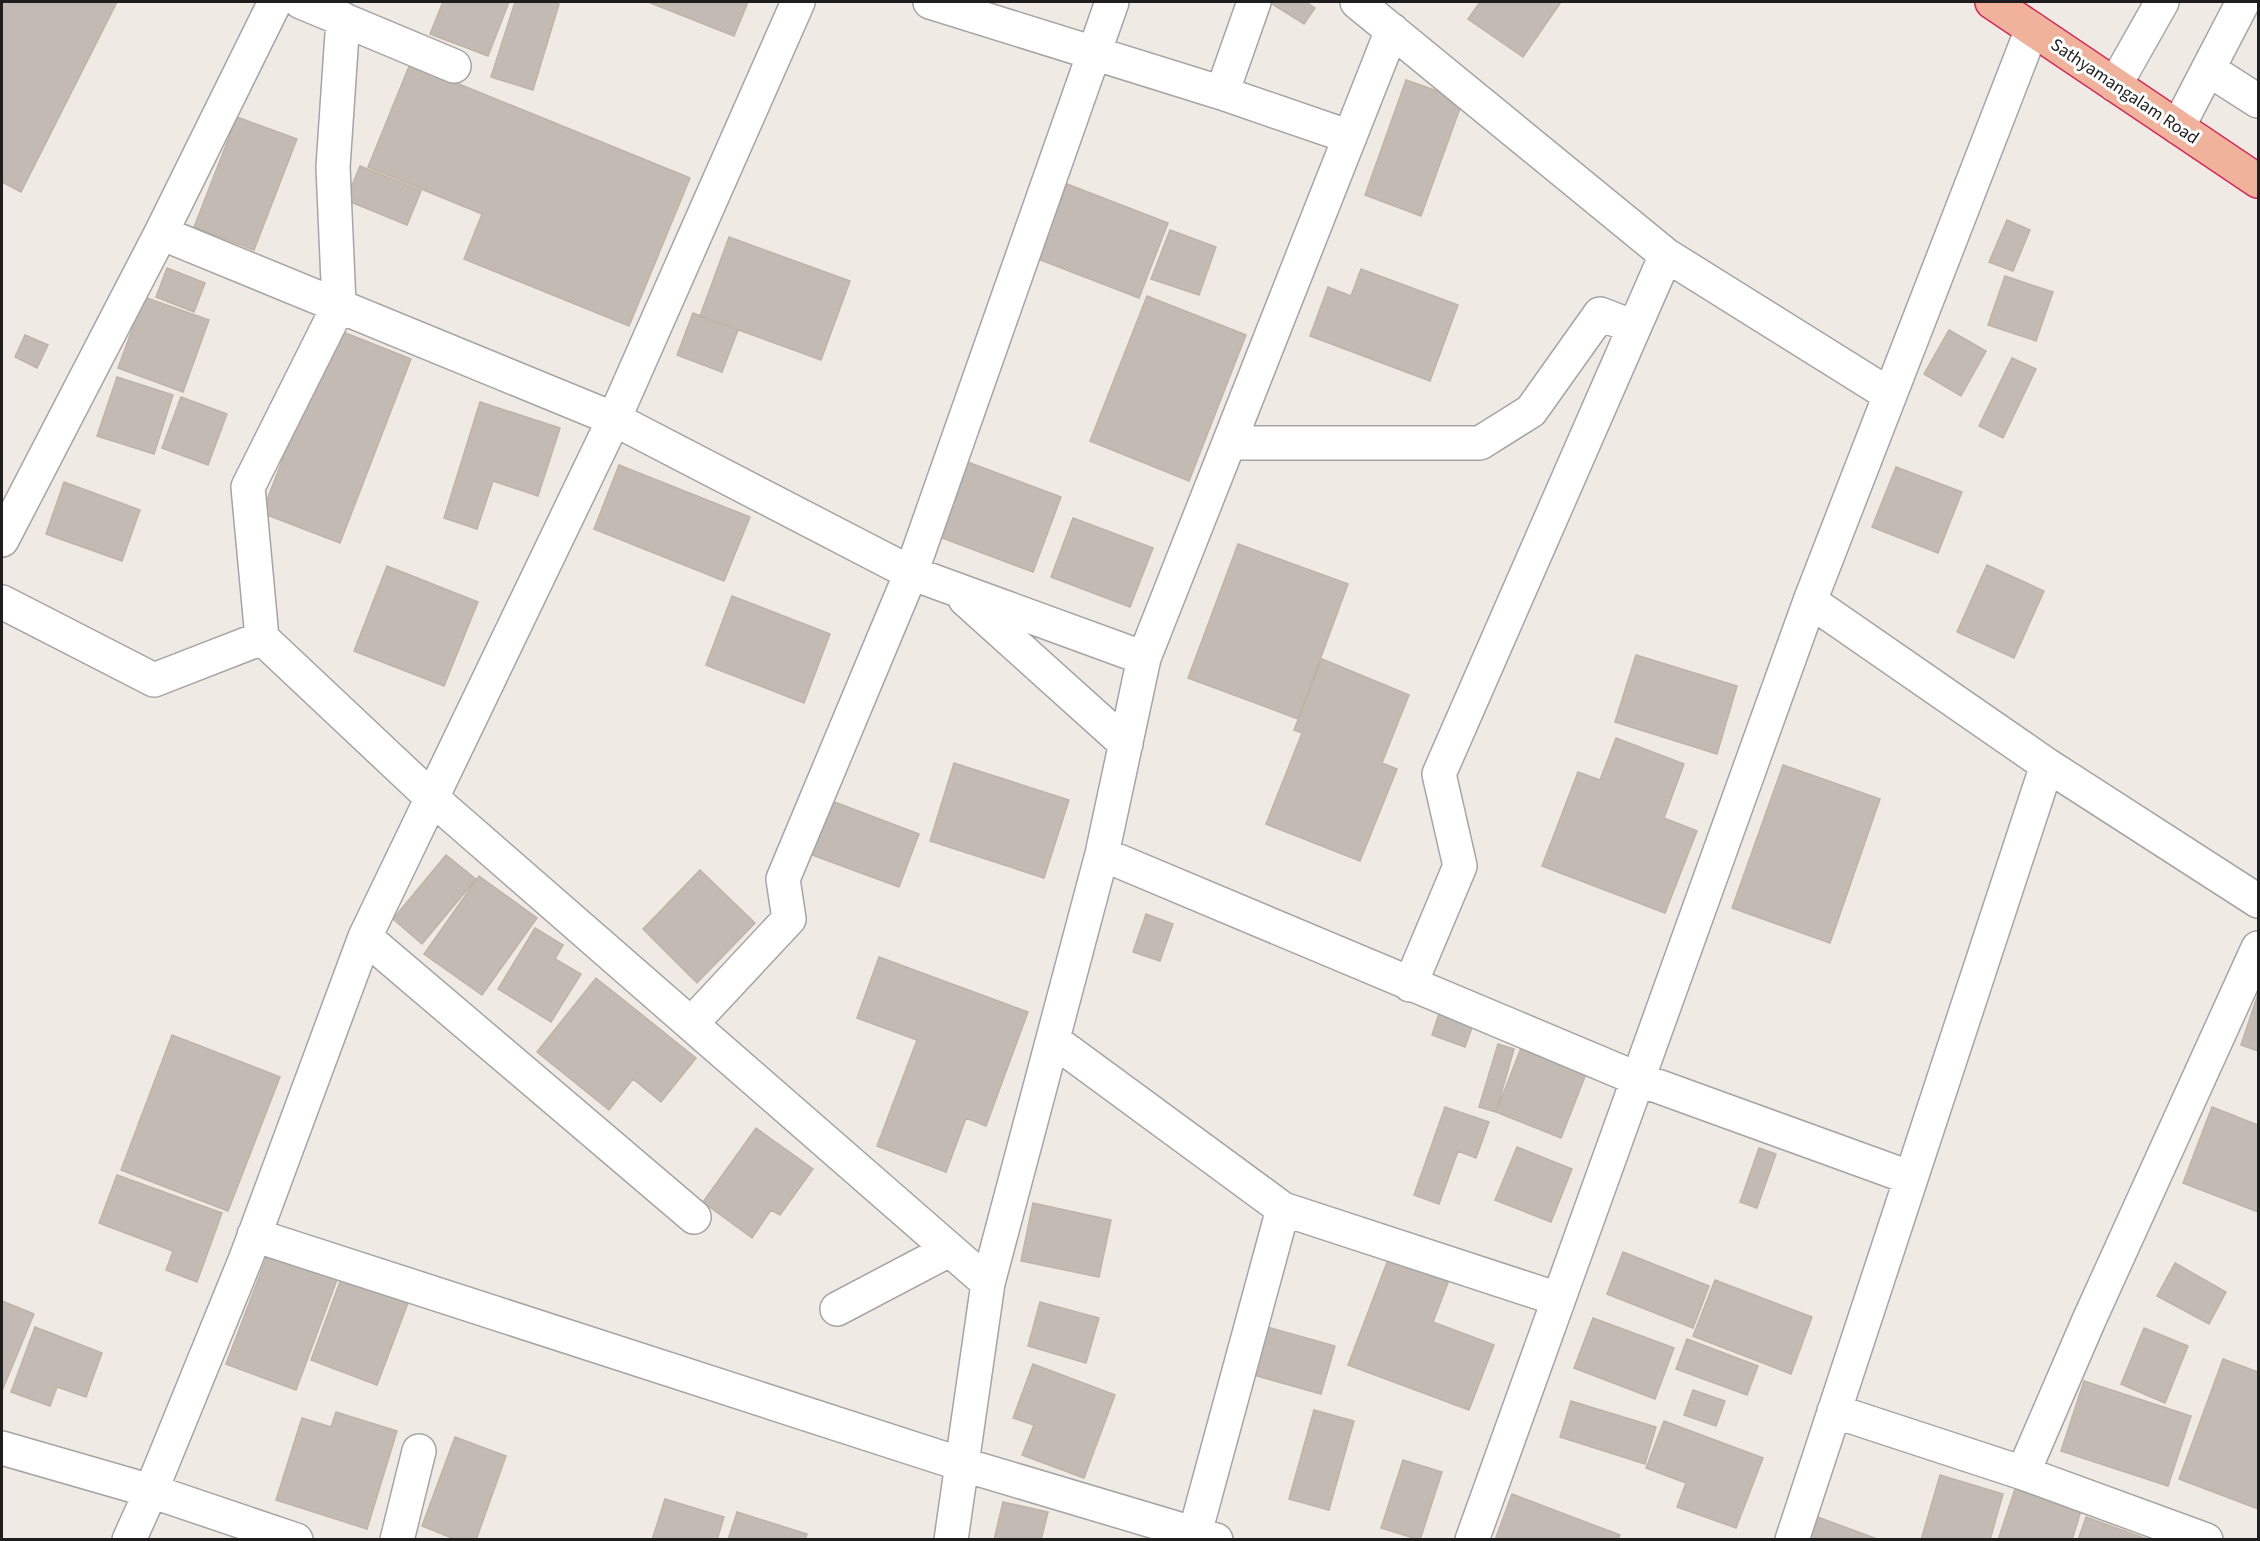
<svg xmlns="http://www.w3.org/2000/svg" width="2260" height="1541" font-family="'Source Sans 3',sans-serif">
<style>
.building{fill:#c3bbb3;stroke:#c0b3a6;stroke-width:1.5}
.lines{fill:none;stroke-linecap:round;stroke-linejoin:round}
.minor-casing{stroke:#a5a5a5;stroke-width:36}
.trunk-casing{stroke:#d6275a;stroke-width:36}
.minor{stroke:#fff;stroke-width:33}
.trunk{stroke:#f0b29a;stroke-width:33}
.labels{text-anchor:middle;stroke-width:6;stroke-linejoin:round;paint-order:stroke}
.street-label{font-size:18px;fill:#1e1e1e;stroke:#fff}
</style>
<rect width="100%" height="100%" fill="#efebe4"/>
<path class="building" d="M2,2H117L21,192L2,182Z
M443,2H509L488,56L430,34Z
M515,2H550L559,4L533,90L491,77Z
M648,2H748L734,36Z
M1269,2H1306L1315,8L1304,24Z
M1480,2H1561L1523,57L1468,19Z
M410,64L690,178L629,326L464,259L482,214L368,167Z
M1406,80L1463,100L1421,216L1365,195Z
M237,117L297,139L254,250L194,227Z
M360,166L421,191L407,225L346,200Z
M1067,184L1168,223L1139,298L1038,259Z
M2007,220L2030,230L2013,271L1989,262Z
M1170,230L1216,247L1199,295L1151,279Z
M729,237L850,281L821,360L700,316Z
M167,268L205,283L194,312L156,297Z
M1361,269L1458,305L1430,381L1310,336L1328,287L1351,296Z
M2005,276L2053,292L2036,341L1988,325Z
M1147,296L1246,335L1189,481L1090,441Z
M144,297L209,320L183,392L118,368Z
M693,313L738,330L722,372L677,355Z
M333,328L411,359L340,543L262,513Z
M1949,330L1986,351L1961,396L1924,374Z
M25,335L48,345L37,368L15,357Z
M2012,358L2036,369L2003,438L1979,426Z
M117,377L173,395L154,454L97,436Z
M181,397L227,414L208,465L162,448Z
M480,402L560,428L538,496L493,481L477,529L444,518Z
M957,458L1061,497L1033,572L929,533Z
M619,465L750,517L724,581L594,529Z
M1896,467L1962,492L1938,553L1872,527Z
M64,482L140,510L122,561L46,534Z
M1073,518L1153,548L1130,607L1051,577Z
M1238,544L1348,584L1298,719L1188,678Z
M1987,565L2044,591L2014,658L1957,632Z
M387,566L478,602L444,686L354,651Z
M732,596L830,634L804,703L706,665Z
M1636,655L1737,686L1717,754L1615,722Z
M1322,659L1409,695L1382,763L1397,769L1360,861L1266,824L1302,733L1294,730Z
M1616,738L1684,764L1664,818L1697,831L1665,913L1542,866L1578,772L1600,780Z
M954,763L1069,800L1044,878L930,841Z
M1783,765L1880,799L1830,943L1732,908Z
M824,798L919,834L899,887L804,852Z
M446,855L476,879L422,944L393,919Z
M700,870L755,923L697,983L643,929Z
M479,876L537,918L482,995L424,954Z
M1146,914L1173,924L1160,961L1133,952Z
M535,928L563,945L555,959L581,974L551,1022L498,989Z
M879,957L1028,1012L986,1126L966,1118L946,1172L877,1146L917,1040L857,1018Z
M596,978L696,1058L661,1102L633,1079L609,1110L537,1052Z
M2258,994V1051L2241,1045Z
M1440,1010L1474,1022L1465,1047L1432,1035Z
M172,1035L280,1077L228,1211L121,1170Z
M1498,1044L1514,1049L1496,1112L1479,1107Z
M1521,1048L1586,1074L1561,1138L1496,1112Z
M1445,1107L1489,1122L1476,1158L1458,1151L1439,1204L1414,1195Z
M2212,1107L2258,1125V1212L2183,1183Z
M756,1128L813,1169L780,1215L771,1210L752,1238L703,1202Z
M1517,1147L1572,1169L1551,1222L1495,1200Z
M1759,1148L1776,1154L1757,1208L1740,1202Z
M117,1175L222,1213L197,1282L166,1270L173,1251L99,1223Z
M1033,1203L1111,1220L1099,1277L1021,1261Z
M269,1251L338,1277L296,1390L226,1364Z
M1623,1252L1709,1286L1693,1328L1607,1294Z
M1389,1257L1449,1280L1433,1322L1494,1345L1469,1410L1348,1365Z
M2175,1263L2226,1292L2209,1324L2157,1296Z
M341,1279L408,1303L377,1385L311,1360Z
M1715,1280L1812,1317L1791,1374L1693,1336Z
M2,1301L34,1314L2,1391Z
M1040,1302L1099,1318L1086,1363L1028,1346Z
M1593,1318L1674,1348L1655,1399L1574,1368Z
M1264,1326L1335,1346L1321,1394L1250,1374Z
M35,1327L102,1353L86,1397L57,1387L50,1406L11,1392Z
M2144,1328L2188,1346L2165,1403L2121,1384Z
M1687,1339L1758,1366L1747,1395L1676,1369Z
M2223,1359L2258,1372V1509L2179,1479Z
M1033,1364L1115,1395L1084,1478L1022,1455L1034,1425L1013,1418Z
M2084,1381L2191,1416L2168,1486L2061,1451Z
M1693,1390L1725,1401L1716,1426L1684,1415Z
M1571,1401L1656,1427L1645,1464L1560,1437Z
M1314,1410L1354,1421L1329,1510L1289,1499Z
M336,1412L397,1431L367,1529L276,1500L302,1418L331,1427Z
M1664,1421L1763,1458L1736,1528L1677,1507L1686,1483L1646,1468Z
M455,1437L506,1456L476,1540H457L422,1526Z
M1403,1460L1442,1472L1420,1540L1381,1528Z
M1940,1475L2003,1494L1990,1540H1921Z
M2017,1483L2083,1504L2072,1540H1998Z
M1512,1494L1620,1535L1618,1540H1495Z
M665,1499L724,1517L717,1540H652Z
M1003,1502L1048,1512L1041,1540H994Z
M737,1512L807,1534L805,1540H728Z
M1812,1515L1880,1540H1803Z
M2086,1517L2147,1539L2146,1540H2078Z"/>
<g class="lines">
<g class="minor-casing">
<path id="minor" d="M301,2L454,66
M930,2L1222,93L1350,137
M1357,2L1666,255L1890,395
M343,19L333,167L339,305L248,487L262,638L433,799L988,1283
M2208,69L2258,101
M2115,85L2162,2
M1222,93L1254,2
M2178,127L2243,2
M161,233L614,419L911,573L1144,658
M1229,443H1480L1531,411L1600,314L1634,327
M2,540L161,233L275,2
M965,599L1126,744
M1810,601L2047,765L2258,901
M2,602L154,680L262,638
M1102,854L1638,1079L1911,1178
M365,937L694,1217
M1410,985L1460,866L1439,774L1666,255
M691,1024L789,919L783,879L911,573L1112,2
M1053,1040L1283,1209L1558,1299
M254,1235L961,1464L1216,1540
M837,1309L949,1250
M1834,1411L2023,1473L2206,1540
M2,1448L151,1491L296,1540
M2023,1473L2089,1320L2258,948
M1195,1533L1283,1209
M129,1540L151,1491L246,1258L365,937L614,419L798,2
M397,1540L419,1451
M951,1540L988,1283L1102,854L1144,658L1392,30
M1472,1540L1810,601L2032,29
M1792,1540L2047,765"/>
</g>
<g class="trunk-casing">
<path id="trunk" d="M1992,2L2258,181"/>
</g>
<use href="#minor" class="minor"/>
<use href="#trunk" class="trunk"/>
</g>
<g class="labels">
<g class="street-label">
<text transform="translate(2125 91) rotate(34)" y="6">Sathyamangalam Road</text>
</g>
</g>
<rect width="2260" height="1541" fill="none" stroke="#1e1e1e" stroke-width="6"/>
</svg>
